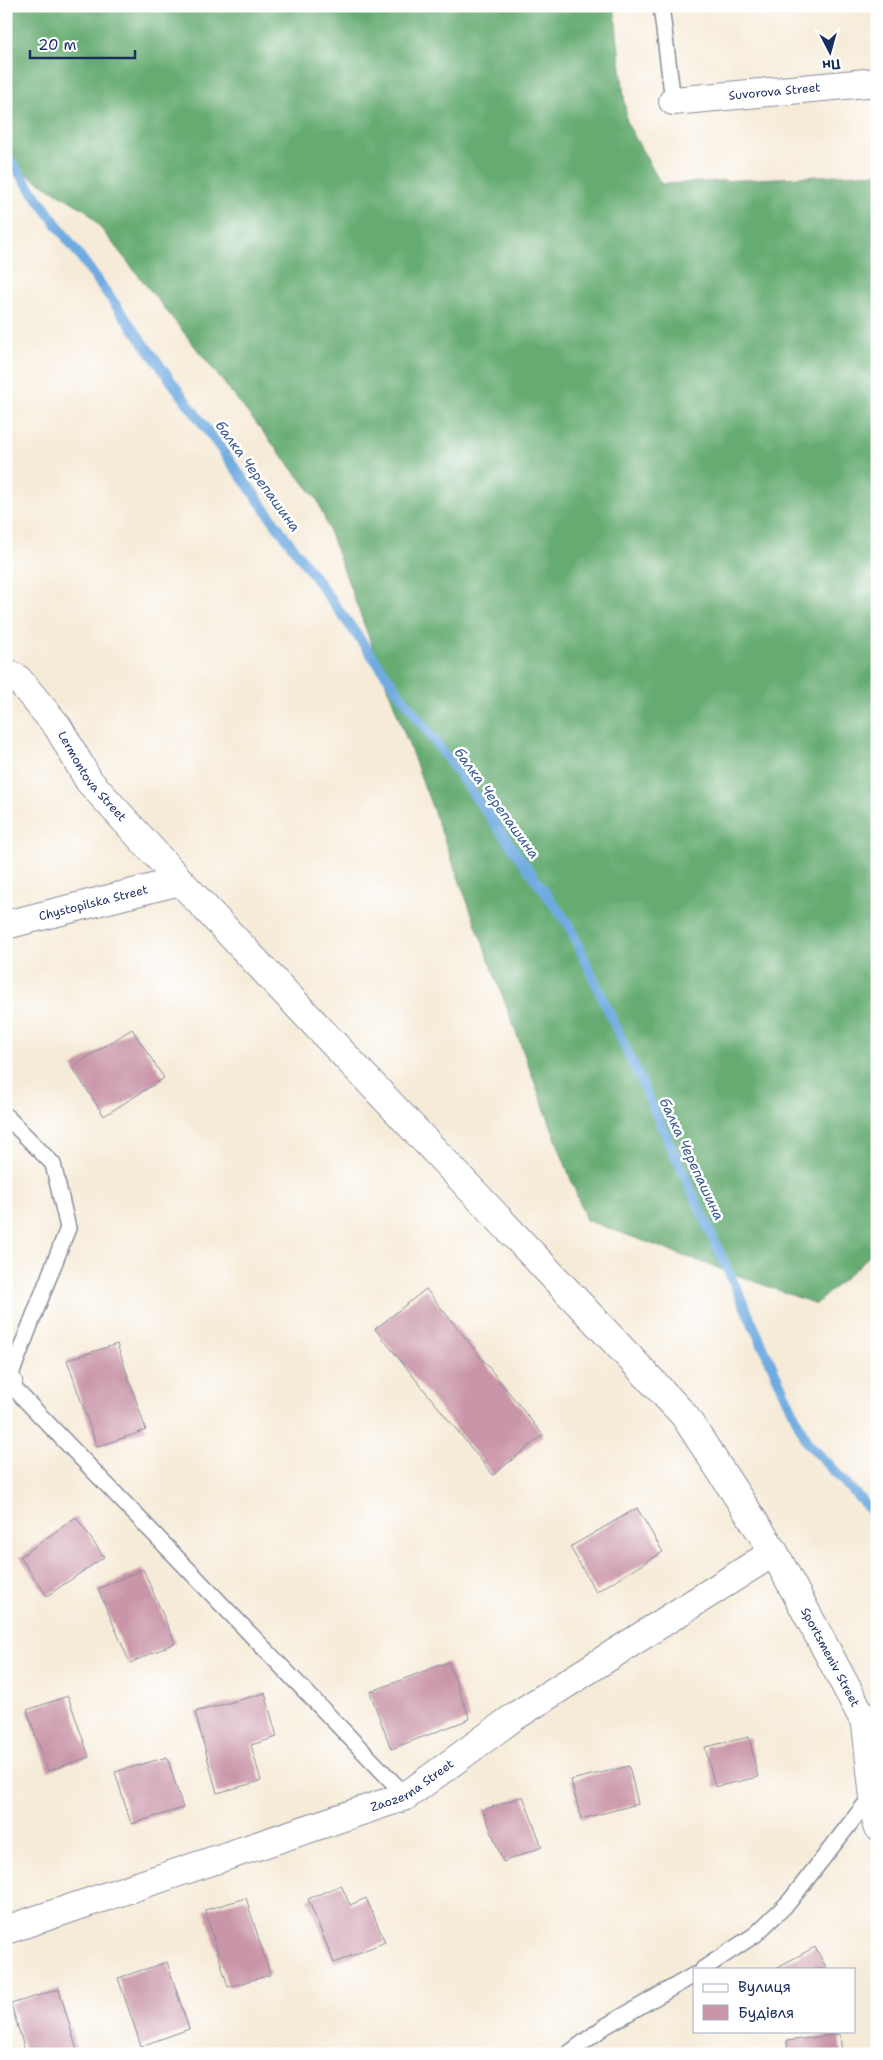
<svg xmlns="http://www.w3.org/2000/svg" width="883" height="2060" font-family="'Shantell Sans',sans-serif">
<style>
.forest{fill:#66ac72;stroke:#406e68}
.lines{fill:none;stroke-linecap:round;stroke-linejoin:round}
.stream{stroke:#6fabe0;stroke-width:10}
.building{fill:#c995a8}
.service-casing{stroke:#888d9b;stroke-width:18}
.minor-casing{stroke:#888d9b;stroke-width:30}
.service{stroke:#fff;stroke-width:15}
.minor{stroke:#fff;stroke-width:28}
.labels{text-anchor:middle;stroke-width:5;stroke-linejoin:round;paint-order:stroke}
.street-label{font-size:12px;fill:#1b2f5e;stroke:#fff}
.water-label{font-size:14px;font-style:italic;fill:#385a8c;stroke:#fff}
</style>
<rect width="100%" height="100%" fill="#fff"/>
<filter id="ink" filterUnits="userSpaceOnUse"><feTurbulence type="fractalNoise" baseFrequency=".02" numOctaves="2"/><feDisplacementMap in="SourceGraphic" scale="10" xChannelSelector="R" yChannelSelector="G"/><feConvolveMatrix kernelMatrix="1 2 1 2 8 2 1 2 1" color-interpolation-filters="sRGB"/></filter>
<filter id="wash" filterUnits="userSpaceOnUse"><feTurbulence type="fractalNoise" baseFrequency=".0096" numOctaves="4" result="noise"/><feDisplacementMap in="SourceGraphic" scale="20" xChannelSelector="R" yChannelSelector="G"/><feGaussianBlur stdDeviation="1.12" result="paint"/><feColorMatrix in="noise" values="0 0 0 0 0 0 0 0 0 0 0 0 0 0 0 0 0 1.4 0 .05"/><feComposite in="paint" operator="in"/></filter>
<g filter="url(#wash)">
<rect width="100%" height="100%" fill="#f6ebd8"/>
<path class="forest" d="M6,6H614L627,123L661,184L877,173V1249L816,1304L586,1220L318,501L87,211L6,162Z"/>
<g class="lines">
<path class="stream" d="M6,155L569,925L807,1442L877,1517"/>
</g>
<g id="blocks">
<path class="building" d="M132,1029L164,1078L104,1116L72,1067Z
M426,1289L543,1435L493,1475L375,1329Z
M117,1344L146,1430L97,1447L67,1360Z
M637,1508L663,1552L596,1592L570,1547Z
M76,1517L104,1557L47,1596L20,1557Z
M143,1569L175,1643L130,1663L98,1589Z
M448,1662L470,1719L391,1749L370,1692Z
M265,1693L277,1737L251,1745L261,1781L217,1793L195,1712Z
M68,1696L89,1757L48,1771L27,1710Z
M749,1737L758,1777L715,1787L705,1747Z
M167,1757L183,1808L131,1824L115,1772Z
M629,1766L638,1804L581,1819L571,1780Z
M523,1796L542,1847L503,1862L483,1810Z
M341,1885L350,1905L366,1898L385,1942L334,1963L308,1899Z
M246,1898L270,1975L228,1987L205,1910Z
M815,1947L827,1969H774Z
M167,1962L189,2029L141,2046L118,1978Z
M59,1989L78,2054H26L11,2004Z
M840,2034L842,2054H788L787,2041Z"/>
</g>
</g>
<g filter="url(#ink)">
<use href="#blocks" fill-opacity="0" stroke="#888d9b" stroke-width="1"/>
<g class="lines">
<g class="service-casing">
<path id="service" d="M661,6L673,101
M6,1116L53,1164L68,1228L8,1382L406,1796
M703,1969L756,1934L789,1902L873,1794
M568,2054L604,2027L694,1975"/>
</g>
<g class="minor-casing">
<g id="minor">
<path id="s1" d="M673,101L877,82"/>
<path id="s2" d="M6,673L18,679L58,727L89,781L180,881L684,1415L774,1552L866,1724L877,1826"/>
<path id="s3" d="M6,925L180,881"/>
<path d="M6,1383L8,1382"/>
<path id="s4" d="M6,1930L406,1796L514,1717L774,1552"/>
</g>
</g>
<use href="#service" class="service"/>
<use href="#minor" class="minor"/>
</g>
</g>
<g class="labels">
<g class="street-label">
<text dy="4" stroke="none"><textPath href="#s1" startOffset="102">Suvorova Street</textPath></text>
<text dy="4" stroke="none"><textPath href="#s2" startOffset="136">Lermontova Street</textPath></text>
<text dy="4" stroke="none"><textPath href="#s3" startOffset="90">Chystopilska Street</textPath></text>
<text dy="4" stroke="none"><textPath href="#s2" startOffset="1291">Sportsmeniv Street</textPath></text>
<text dy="4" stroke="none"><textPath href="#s4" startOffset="432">Zaozerna Street</textPath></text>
</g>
<g class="water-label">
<text transform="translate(258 476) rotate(54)" y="5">балка Черепашина</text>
<text transform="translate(497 803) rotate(54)" y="5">балка Черепашина</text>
<text transform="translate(692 1159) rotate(65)" y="5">балка Черепашина</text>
</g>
</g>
<rect width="883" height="2060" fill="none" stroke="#fff" stroke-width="25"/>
<rect x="693" y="1968" width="162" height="65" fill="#ffffff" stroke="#a4acbf"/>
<rect x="703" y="1984" width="25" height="8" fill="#ffffff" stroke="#a4acbf"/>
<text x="738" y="1992" font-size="15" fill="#1b2f5e">Вулиця</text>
<rect x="703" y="2005" width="25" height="15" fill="#c995a8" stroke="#a4acbf"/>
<text x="738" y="2018" font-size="15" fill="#1b2f5e">Будівля</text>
<g transform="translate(830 52) rotate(174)" stroke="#ffffff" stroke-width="4" paint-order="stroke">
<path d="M0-4L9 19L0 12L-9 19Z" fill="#1b2f5e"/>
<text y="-8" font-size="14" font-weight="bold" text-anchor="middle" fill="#1b2f5e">Пн</text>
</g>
<path d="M30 50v8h105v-8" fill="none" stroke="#1b2f5e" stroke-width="2.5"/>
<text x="38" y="50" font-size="15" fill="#1b2f5e" stroke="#ffffff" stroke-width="4" paint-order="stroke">20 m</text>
</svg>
